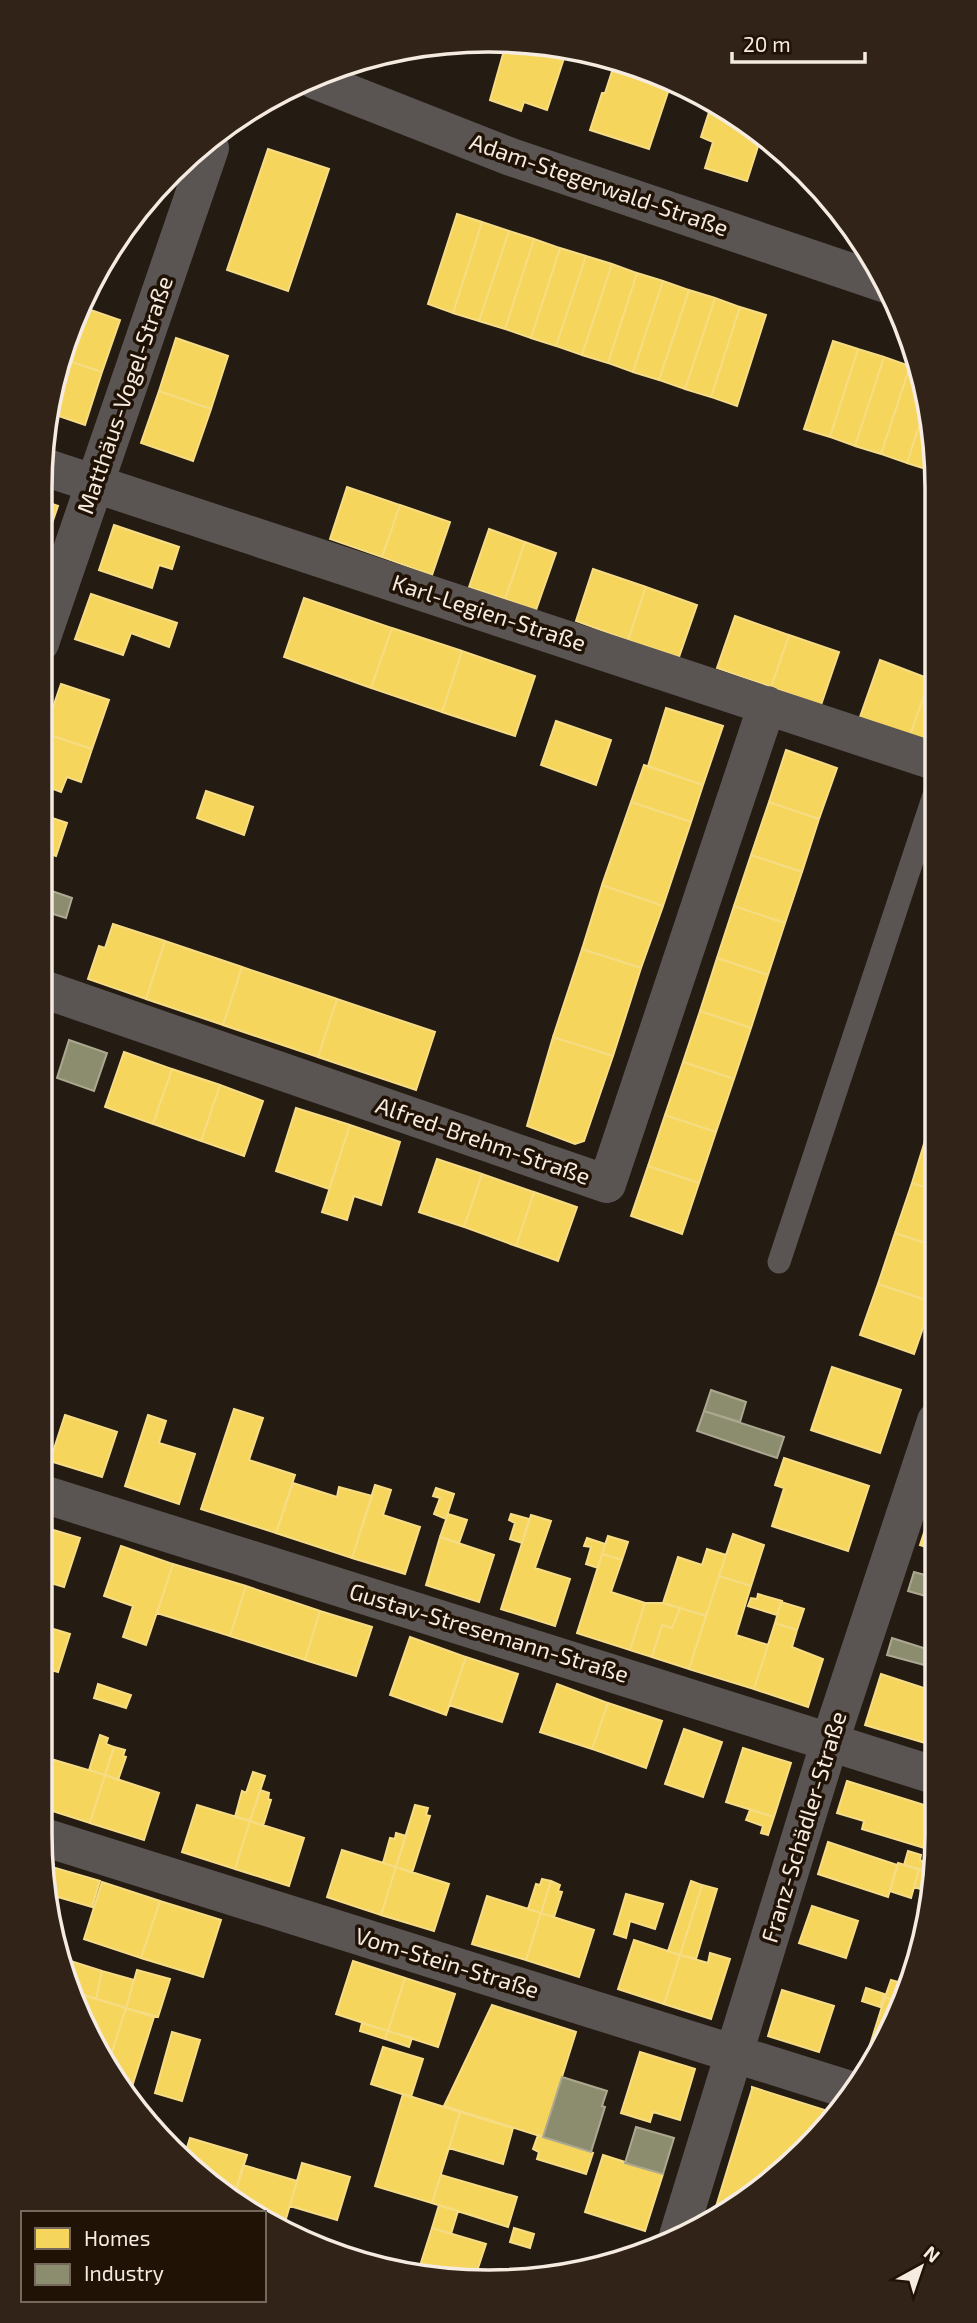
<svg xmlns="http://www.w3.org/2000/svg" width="977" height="2323" font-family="'Exo 2',sans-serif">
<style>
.homes{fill:#f6d55c;stroke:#f6dc84;stroke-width:2}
.industry{fill:#8c8c6e;stroke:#aca890;stroke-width:2}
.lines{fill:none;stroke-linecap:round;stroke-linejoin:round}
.lane{stroke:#5a5553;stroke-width:23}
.street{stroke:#5a5553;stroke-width:38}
.labels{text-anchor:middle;stroke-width:7;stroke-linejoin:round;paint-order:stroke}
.street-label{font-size:23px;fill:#f5ebe1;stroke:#201205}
.rim{fill:none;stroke:#f5ebe1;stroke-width:3.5}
</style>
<rect width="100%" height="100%" fill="#241b13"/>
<path class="homes" d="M505,47L565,55L547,110L524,102L521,111L490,100Z
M612,62H617L651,73L671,83L649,149L590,130L602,93H605L615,62Z
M712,103L738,116L761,137L747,181L705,168L713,142L701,137Z
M268,149L329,169L288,291L227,270Z
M457,214L482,222L453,313L428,304Z
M482,222L509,231L479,321L453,313Z
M509,231L534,239L505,329L479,321Z
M534,239L560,248L531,338L505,329Z
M560,248L586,256L556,346L531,338Z
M586,256L612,264L582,355L556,346Z
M612,264L637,273L608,363L582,355Z
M637,273L663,281L633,372L608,363Z
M663,281L689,290L659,380L633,372Z
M689,290L715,298L685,389L659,380Z
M715,298L740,307L711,397L685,389Z
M740,307L766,315L737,406L711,397Z
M85,308L120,320L102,372L62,359L64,345Z
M176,338L228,356L211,409L159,391Z
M833,341L858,349L830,437L804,429Z
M858,349L884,357L855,446L830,437Z
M884,357L910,366L881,454L855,446Z
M62,359L102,372L85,425L53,414Z
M910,366L914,367L926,405L907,463L881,454Z
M159,391L211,409L193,461L141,443Z
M926,405L933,430L932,471L907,463Z
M347,487L400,505L382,557L330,539Z
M40,500L58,506L42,552L40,551Z
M400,505L450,522L432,575L382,557Z
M114,525L179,547L172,569L159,565L152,588L99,570Z
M489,529L525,542L505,599L469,587Z
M525,542L556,553L536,610L505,599Z
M593,569L646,587L628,640L576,621Z
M646,587L697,605L679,657L628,640Z
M91,594L177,623L169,647L131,633L123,655L75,639Z
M304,598L392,628L371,688L284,657Z
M735,616L789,635L771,687L717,668Z
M392,628L462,651L442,712L371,688Z
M789,635L839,652L821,705L771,687Z
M462,651L535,676L515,736L442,712Z
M880,660L930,679L910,735L860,717Z
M930,679L934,680V744L910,735Z
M61,684L109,700L92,749L44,733Z
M666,708L723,726L703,785L648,766Z
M556,721L611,740L596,785L541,765Z
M44,733L92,749L81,782L67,777L61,792L40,784V745Z
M786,750L837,768L819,819L769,802Z
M644,765L703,785L691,822L631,802Z
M206,791L253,807L244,835L197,818Z
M631,802L691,822L663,906L602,885Z
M769,802L819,819L802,872L751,855Z
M40,814L67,823L56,856L41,851L40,853Z
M751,855L802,872L785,923L734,906Z
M602,885L663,906L641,968L582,949Z
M734,906L785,923L768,975L717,958Z
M113,924L165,941L146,999L88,979L99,946L105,948Z
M165,941L242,967L223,1025L146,999Z
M582,949L641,968L613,1056L553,1037Z
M717,958L768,975L751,1028L700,1011Z
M242,967L337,999L318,1057L223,1025Z
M337,999L435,1032L416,1090L318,1057Z
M700,1011L751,1028L734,1079L683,1062Z
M553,1037L613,1056L584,1141L575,1144L527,1126Z
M124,1052L172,1069L153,1124L105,1107Z
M683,1062L734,1079L716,1132L665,1115Z
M172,1069L220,1085L201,1141L153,1124Z
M220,1085L263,1101L244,1156L201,1141Z
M296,1108L350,1125L329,1189L276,1171Z
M665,1115L716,1132L699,1183L648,1166Z
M350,1125L400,1142L381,1205L354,1196L347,1220L322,1212Z
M928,1131L935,1133V1190L912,1183Z
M437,1159L482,1174L464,1227L419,1212Z
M648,1166L699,1183L682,1234L631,1216Z
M482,1174L534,1192L516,1246L464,1227Z
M912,1183L935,1190V1246L895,1233Z
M534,1192L577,1207L558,1261L516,1246Z
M895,1233L935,1246V1292L932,1302L878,1284Z
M878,1284L932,1302L914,1354L860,1335Z
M832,1367L901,1390L880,1453L811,1430Z
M234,1409L263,1418L249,1460L295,1475L276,1533L201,1509Z
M65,1415L117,1432L102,1477L50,1461Z
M148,1415L166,1421L159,1443L195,1454L179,1504L125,1486Z
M784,1458L869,1486L848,1551L772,1526L784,1488L775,1485Z
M293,1483L337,1497L339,1487L372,1496L352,1558L276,1533Z
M375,1485L391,1490L383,1515L420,1527L405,1574L352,1558Z
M436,1488L454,1494L446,1519L434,1514L440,1498L433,1496Z
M936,1496V1550L920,1545Z
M448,1514L467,1520L459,1543L440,1537Z
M511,1514L529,1519L522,1543L510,1539L515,1523L509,1520Z
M531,1515L551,1521L535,1568L570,1579L555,1626L501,1609Z
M40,1526L80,1538L64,1587L41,1580Z
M733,1534L764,1545L751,1586L719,1576Z
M608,1536L628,1542L622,1560L602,1554Z
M440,1537L494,1555L479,1602L426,1585Z
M587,1538L605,1544L598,1568L586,1564L591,1547L584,1546Z
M121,1546L173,1564L146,1645L123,1637L133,1606L104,1596Z
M707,1549L726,1555L706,1616L663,1603L678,1557L702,1565Z
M602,1554L622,1560L611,1592L645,1603L630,1650L577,1633Z
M173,1564L246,1586L230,1636L157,1613Z
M719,1576L751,1586L736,1635L768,1645L754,1689L689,1669Z
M246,1586L320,1611L305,1660L230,1636Z
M758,1594L782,1601L777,1615L748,1606L751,1598L757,1599Z
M781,1602L804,1609L797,1630L775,1623Z
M645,1603H663L680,1608L672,1628L662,1625L652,1657L630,1650Z
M680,1608L706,1616L689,1669L652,1657L662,1625L672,1628Z
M320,1611L372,1627L356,1676L305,1660Z
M775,1623L797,1630L792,1647L823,1659L808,1707L754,1689Z
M40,1625L70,1634L58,1672L40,1667Z
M410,1637L466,1657L446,1715L390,1695Z
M466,1657L518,1674L502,1722L449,1705Z
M881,1674L936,1692V1707L925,1743L865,1725Z
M98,1684L131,1695L126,1708L94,1698Z
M557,1684L608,1703L592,1749L540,1732Z
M608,1703L662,1721L646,1768L592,1749Z
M684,1729L722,1742L703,1797L665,1784Z
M100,1735L108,1738L106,1744L114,1747L105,1775L89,1770Z
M114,1747L125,1750L123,1756L126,1757L118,1780L105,1775Z
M743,1748L791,1763L774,1817L726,1802Z
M51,1759L105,1775L90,1823L40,1807V1795Z
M253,1772L265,1776L250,1821L235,1817L242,1791L246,1793Z
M105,1775L159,1793L144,1840L90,1823Z
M847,1781L937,1809L934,1851L862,1829L864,1821L837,1813Z
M260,1790L269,1793L268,1799L271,1800L263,1826L250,1821Z
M197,1805L250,1821L235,1869L182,1852Z
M415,1805L428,1808L426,1815L430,1816L412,1873L396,1867Z
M750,1810L774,1817L768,1835L761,1833L763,1826L746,1820Z
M250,1821L304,1838L289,1886L235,1869Z
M396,1833L406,1836L396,1867L383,1863L390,1838L395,1839Z
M828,1842L897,1865L888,1897L818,1874Z
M342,1850L396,1867L381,1915L327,1897Z
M908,1851L921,1855L920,1860L926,1863L924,1871L904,1865Z
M898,1863L919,1869L911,1898L890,1891Z
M45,1865L100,1881L92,1907L58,1897L53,1911Z
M396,1867L449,1884L434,1931L381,1915Z
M919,1869L930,1873L927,1891L914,1887Z
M542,1879L551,1881L541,1913L528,1909L536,1884L540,1885Z
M551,1881L560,1885L558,1891L562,1892L554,1917L541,1913Z
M691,1881L702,1885L680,1955L668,1951Z
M102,1882L160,1901L141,1958L84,1939Z
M702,1885L717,1889L696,1959L680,1955Z
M626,1894L663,1904L655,1929L630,1921L626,1938L614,1934Z
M487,1896L541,1913L526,1960L472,1944Z
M160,1901L221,1920L203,1977L141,1958Z
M812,1906L858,1921L846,1958L799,1943Z
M541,1913L594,1930L579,1977L526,1960Z
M634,1940L680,1955L664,2004L618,1989Z
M710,1953L730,1959L711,2019L664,2004L680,1955L708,1963Z
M61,1958L102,1971L96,1999L71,1991L67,1984L70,1975L63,1973Z
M353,1961L405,1978L388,2031L336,2014Z
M137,1970L170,1979L158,2017L126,2008Z
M102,1971L134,1980L126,2008L96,1999Z
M405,1978L455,1994L438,2047L388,2031Z
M891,1980L898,1982L896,1988L906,1992L900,2002L885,1997Z
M866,1988L884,1994L880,2007L862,2001Z
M782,1990L834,2006L819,2052L768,2036Z
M71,1991L126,2008L110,2058Z
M885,1997L900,2002L866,2067H863Z
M492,2005L576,2032L543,2137L444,2106Z
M126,2008L154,2017L130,2093L110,2058Z
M362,2023L388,2031L385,2039L360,2031Z
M388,2031L412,2038L409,2047L385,2039Z
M172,2032L200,2040L182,2101L155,2093Z
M383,2047L423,2059L411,2097L371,2084Z
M640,2052L695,2069L680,2120L653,2112L650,2122L621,2113Z
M752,2087L837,2114L711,2223L752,2089Z
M403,2094L460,2112L432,2203L375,2186Z
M460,2112L513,2128L503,2164L449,2148Z
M538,2135L593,2153L586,2174L537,2159L539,2152L533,2149Z
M190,2138L247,2155L234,2197L184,2157Z
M603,2155L663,2174L645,2231L585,2212Z
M302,2163L350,2177L337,2220L290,2206Z
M243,2165L297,2181L283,2229L265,2223L264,2213H252L234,2197Z
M441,2175L517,2197L508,2227L432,2203Z
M439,2205L458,2211L451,2234L432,2228Z
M432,2228L486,2244L475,2277L430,2279L417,2275Z
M514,2228L534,2234L530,2248L510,2242Z"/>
<path class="industry" d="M40,887L72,898L66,918L40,910Z
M69,1040L107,1053L94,1091L57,1078Z
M711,1390L746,1402L740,1422L704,1411Z
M704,1411L784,1437L777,1458L697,1431Z
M914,1572L936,1578V1599L908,1591Z
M892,1638L936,1652V1658L931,1657L928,1666L887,1655Z
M562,2077L607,2091L602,2106L605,2107L591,2152L543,2137Z
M636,2127L674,2138L663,2174L625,2163Z"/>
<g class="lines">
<path class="lane" d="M779,1262L934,795"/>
<path class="street" d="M315,80L511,157L886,284
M44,467L934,761
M40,643L210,148
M40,988L607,1184L767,705
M40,1493L937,1776
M40,1836L853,2091
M678,2236L830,1741L936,1421"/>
</g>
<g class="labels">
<g class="street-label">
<text transform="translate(599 185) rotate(19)" y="8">Adam-Stegerwald-Straße</text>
<text transform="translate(125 395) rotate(-71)" y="8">Matthäus-Vogel-Straße</text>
<text transform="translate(489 613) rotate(18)" y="8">Karl-Legien-Straße</text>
<text transform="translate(483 1141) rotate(19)" y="8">Alfred-Brehm-Straße</text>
<text transform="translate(489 1633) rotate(17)" y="8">Gustav-Stresemann-Straße</text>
<text transform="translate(804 1827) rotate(-73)" y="8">Franz-Schädler-Straße</text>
<text transform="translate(447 1963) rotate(17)" y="8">Vom-Stein-Straße</text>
</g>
</g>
<path d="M0 0H977V2323H0ZM488 52H489A436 436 0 0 1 925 488V1834A436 436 0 0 1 489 2270H488A436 436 0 0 1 52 1834V488A436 436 0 0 1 488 52Z" fill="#312317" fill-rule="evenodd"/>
<path class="rim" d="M488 52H489A436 436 0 0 1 925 488V1834A436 436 0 0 1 489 2270H488A436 436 0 0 1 52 1834V488A436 436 0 0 1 488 52Z"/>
<rect x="21" y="2211" width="245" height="91" fill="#201205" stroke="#75695d" stroke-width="2"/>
<rect x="35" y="2228" width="35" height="21" fill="#f6d55c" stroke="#75695d" stroke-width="2"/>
<text x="84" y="2246" font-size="21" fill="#f5ebe1">Homes</text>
<rect x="35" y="2264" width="35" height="21" fill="#8c8c6e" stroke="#75695d" stroke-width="2"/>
<text x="84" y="2281" font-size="21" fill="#f5ebe1">Industry</text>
<g transform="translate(921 2267) rotate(40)" stroke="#201205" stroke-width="5" paint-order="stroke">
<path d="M0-5L12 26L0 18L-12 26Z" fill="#f5ebe1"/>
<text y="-10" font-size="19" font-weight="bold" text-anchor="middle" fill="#f5ebe1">N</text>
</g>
<path d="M732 52v10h133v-10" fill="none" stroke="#f5ebe1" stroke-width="3.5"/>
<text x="743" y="52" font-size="21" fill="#f5ebe1" stroke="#201205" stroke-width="5" paint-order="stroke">20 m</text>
</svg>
